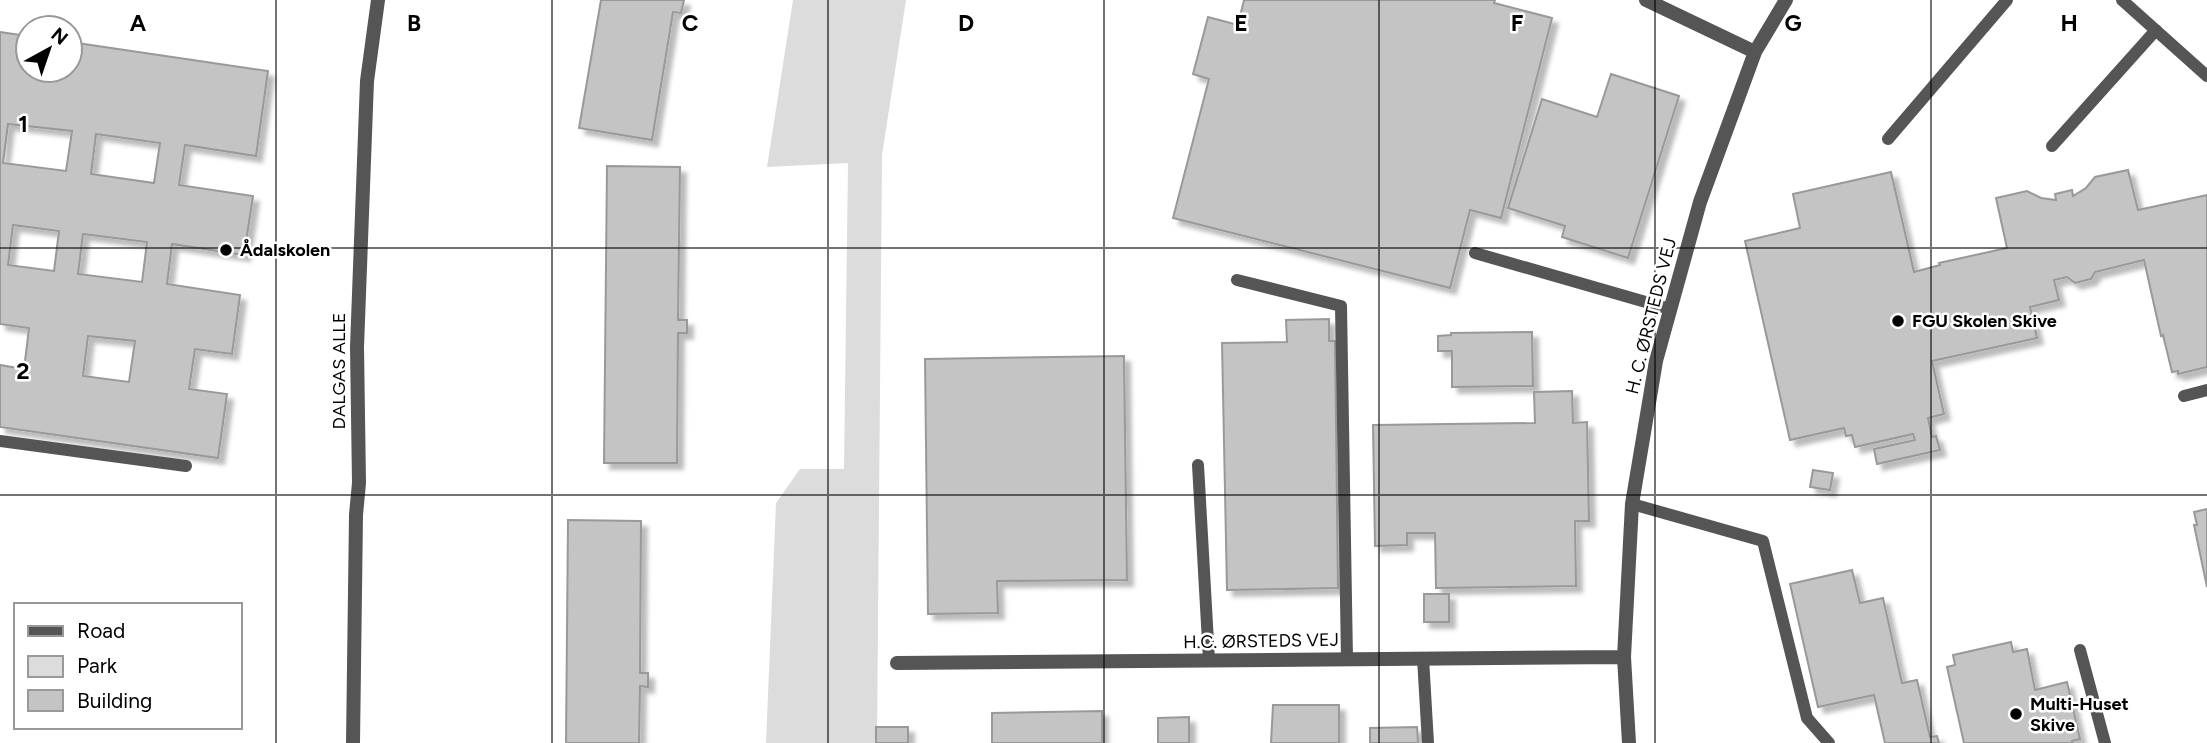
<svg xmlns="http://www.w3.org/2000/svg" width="2207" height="743" font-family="Figtree,sans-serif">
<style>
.green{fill:#dcdcdc}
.building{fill:#c4c4c4;stroke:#999;stroke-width:2;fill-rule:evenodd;filter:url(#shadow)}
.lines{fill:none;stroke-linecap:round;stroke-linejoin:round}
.service{stroke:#555;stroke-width:12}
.minor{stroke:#555;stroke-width:14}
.tertiary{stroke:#555;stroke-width:14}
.grid{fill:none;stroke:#000;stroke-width:2;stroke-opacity:0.55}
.poi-dot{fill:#000;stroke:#fff;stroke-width:2.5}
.labels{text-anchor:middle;stroke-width:5;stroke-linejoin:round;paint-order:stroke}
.poi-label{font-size:18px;font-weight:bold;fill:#000;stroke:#fff;text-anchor:start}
.street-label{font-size:18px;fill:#000;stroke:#fff}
.grid-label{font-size:23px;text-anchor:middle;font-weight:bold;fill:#000;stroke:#fff;stroke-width:5;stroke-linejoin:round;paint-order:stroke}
</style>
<defs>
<filter id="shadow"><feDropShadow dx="6" dy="6" stdDeviation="2" flood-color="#0004"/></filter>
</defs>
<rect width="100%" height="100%" fill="#fff"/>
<path class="green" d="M793,0H906L882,155L877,743H766L776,503L800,469H844L848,163L767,167Z"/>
<path class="building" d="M601,0H684L681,13L673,12L652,140L579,128Z
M1244,0H1495L1494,3L1552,18L1501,218L1470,210L1450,288L1173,218L1209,79L1193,74L1208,17L1238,25Z
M0,32L28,36V70H70V42L268,71L256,156L185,145L179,185L253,196L244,255L172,244L167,284L240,295L232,354L195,349L189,389L227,394L218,458L0,427V365L24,369L29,328L0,324ZM8,124L72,131L66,171L3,163ZM96,134L160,143L154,183L91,174ZM13,225L59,231L54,271L8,265ZM83,234L147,242L142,282L78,274ZM88,336L135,341L129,382L83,376Z
M1611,74L1679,96L1628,258L1562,237L1565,226L1508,208L1542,99L1597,117Z
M607,166L680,167L678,320H687V333H678L677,463H604Z
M2128,170L2138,210L2207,195V367L2178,374V371L2172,372L2163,335L2161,336L2144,260L2095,272L2091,279L2075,283L2067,277L2054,280L2059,300L2030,307L2037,338L1932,361L1944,414L1928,418L1932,437L1936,436L1940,450L1877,464L1874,449L1915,440L1913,434L1855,447L1852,435L1846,436L1844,428L1790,440L1745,241L1800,228L1793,194L1891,172L1914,272L1940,265L1939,263L2007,248L1996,198L2027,191L2041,198L2056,200L2055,194L2072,190L2073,196L2086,188L2095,177Z
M1329,319V341H1335L1338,588L1227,590L1222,343L1287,342L1286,320Z
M1532,332L1533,386L1452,387V351H1438V336L1451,335V333Z
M1124,356L1127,580L997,581L998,613L928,614L925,359Z
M1572,391L1573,423L1587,422L1589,521H1575L1576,586L1436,588L1435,533H1407V545L1375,546L1373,425L1535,423L1534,392Z
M1813,470L1833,473L1830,490L1810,487Z
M2207,509V587L2194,525H2197L2194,512Z
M568,520L641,521L640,673H648V687L640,686L639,743H566Z
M1852,570L1860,603L1883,598L1902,683L1917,680L1930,737L1937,736L1939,743H1885L1874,695L1818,707L1790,584Z
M1424,594H1449V622H1424Z
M2011,642L2013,652L2027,649L2035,690L2067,682L2080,739L2072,741L2073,743H1964L1947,667L1955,665L1953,655Z
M1273,705H1339V743H1271Z
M1102,711V743H992V713Z
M1189,717V743H1158V718Z
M876,727H908V743H876Z
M1417,727L1418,743H1370V728Z"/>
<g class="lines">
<path class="service" d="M2122,0L2207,76
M1888,139L2007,0
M2052,146L2156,30
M1475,253L1670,309
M1237,280L1341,306L1347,659
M2184,396L2207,390
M0,441L186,466
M1198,465L1209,660
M1632,504L1763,541L1807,718L1829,743
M2080,650L2105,743
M1423,658L1428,743"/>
<path class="minor" d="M1646,0L1755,52
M897,663L1624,657
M1629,743L1624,657L1632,504L1656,361L1700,202L1755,52L1786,0"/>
<path class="tertiary" d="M353,743L356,515L359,483L357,347L367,81L378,0"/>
</g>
<path class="grid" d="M276,0V743M552,0V743M828,0V743M1104,0V743M1379,0V743M1655,0V743M1931,0V743M0,248H2207M0,495H2207"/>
<g class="poi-dot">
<circle cx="226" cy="250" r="7"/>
<circle cx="1898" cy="321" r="7"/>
<circle cx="2016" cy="714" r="7"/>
</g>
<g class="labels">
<g class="poi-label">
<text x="240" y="256">Ådalskolen</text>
<text x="1912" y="327">FGU Skolen Skive</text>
<text x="2030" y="710">Multi-Huset<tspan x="2030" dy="21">Skive</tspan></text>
</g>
<g class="street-label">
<text transform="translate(1651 316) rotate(-76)" y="6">H. C. ØRSTEDS VEJ</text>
<text transform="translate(339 371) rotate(-90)" y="6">DALGAS ALLE</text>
<text transform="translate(1261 641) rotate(-1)" y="6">H.C. ØRSTEDS VEJ</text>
</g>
</g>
<g class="grid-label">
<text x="138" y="31">A</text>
<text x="414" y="31">B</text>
<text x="690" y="31">C</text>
<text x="966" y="31">D</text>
<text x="1241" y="31">E</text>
<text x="1517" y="31">F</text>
<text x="1793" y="31">G</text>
<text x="2069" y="31">H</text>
<text x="23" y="132">1</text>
<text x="23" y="379">2</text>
</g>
<rect x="14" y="603" width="228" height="126" fill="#ffffff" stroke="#999999" stroke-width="2"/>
<rect x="28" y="626" width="35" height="10" fill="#555555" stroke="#999999" stroke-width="2"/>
<text x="77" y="638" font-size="21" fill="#000000">Road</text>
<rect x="28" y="656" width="35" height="21" fill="#dcdcdc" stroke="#999999" stroke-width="2"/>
<text x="77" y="673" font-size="21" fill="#000000">Park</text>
<rect x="28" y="690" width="35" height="21" fill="#c4c4c4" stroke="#999999" stroke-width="2"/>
<text x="77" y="708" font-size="21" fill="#000000">Building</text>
<g transform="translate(49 49) rotate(40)"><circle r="33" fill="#ffffff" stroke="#999999" stroke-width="2"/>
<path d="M0-5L12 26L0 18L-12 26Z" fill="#000000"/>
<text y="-10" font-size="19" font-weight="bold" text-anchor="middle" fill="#000000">N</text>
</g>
</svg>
